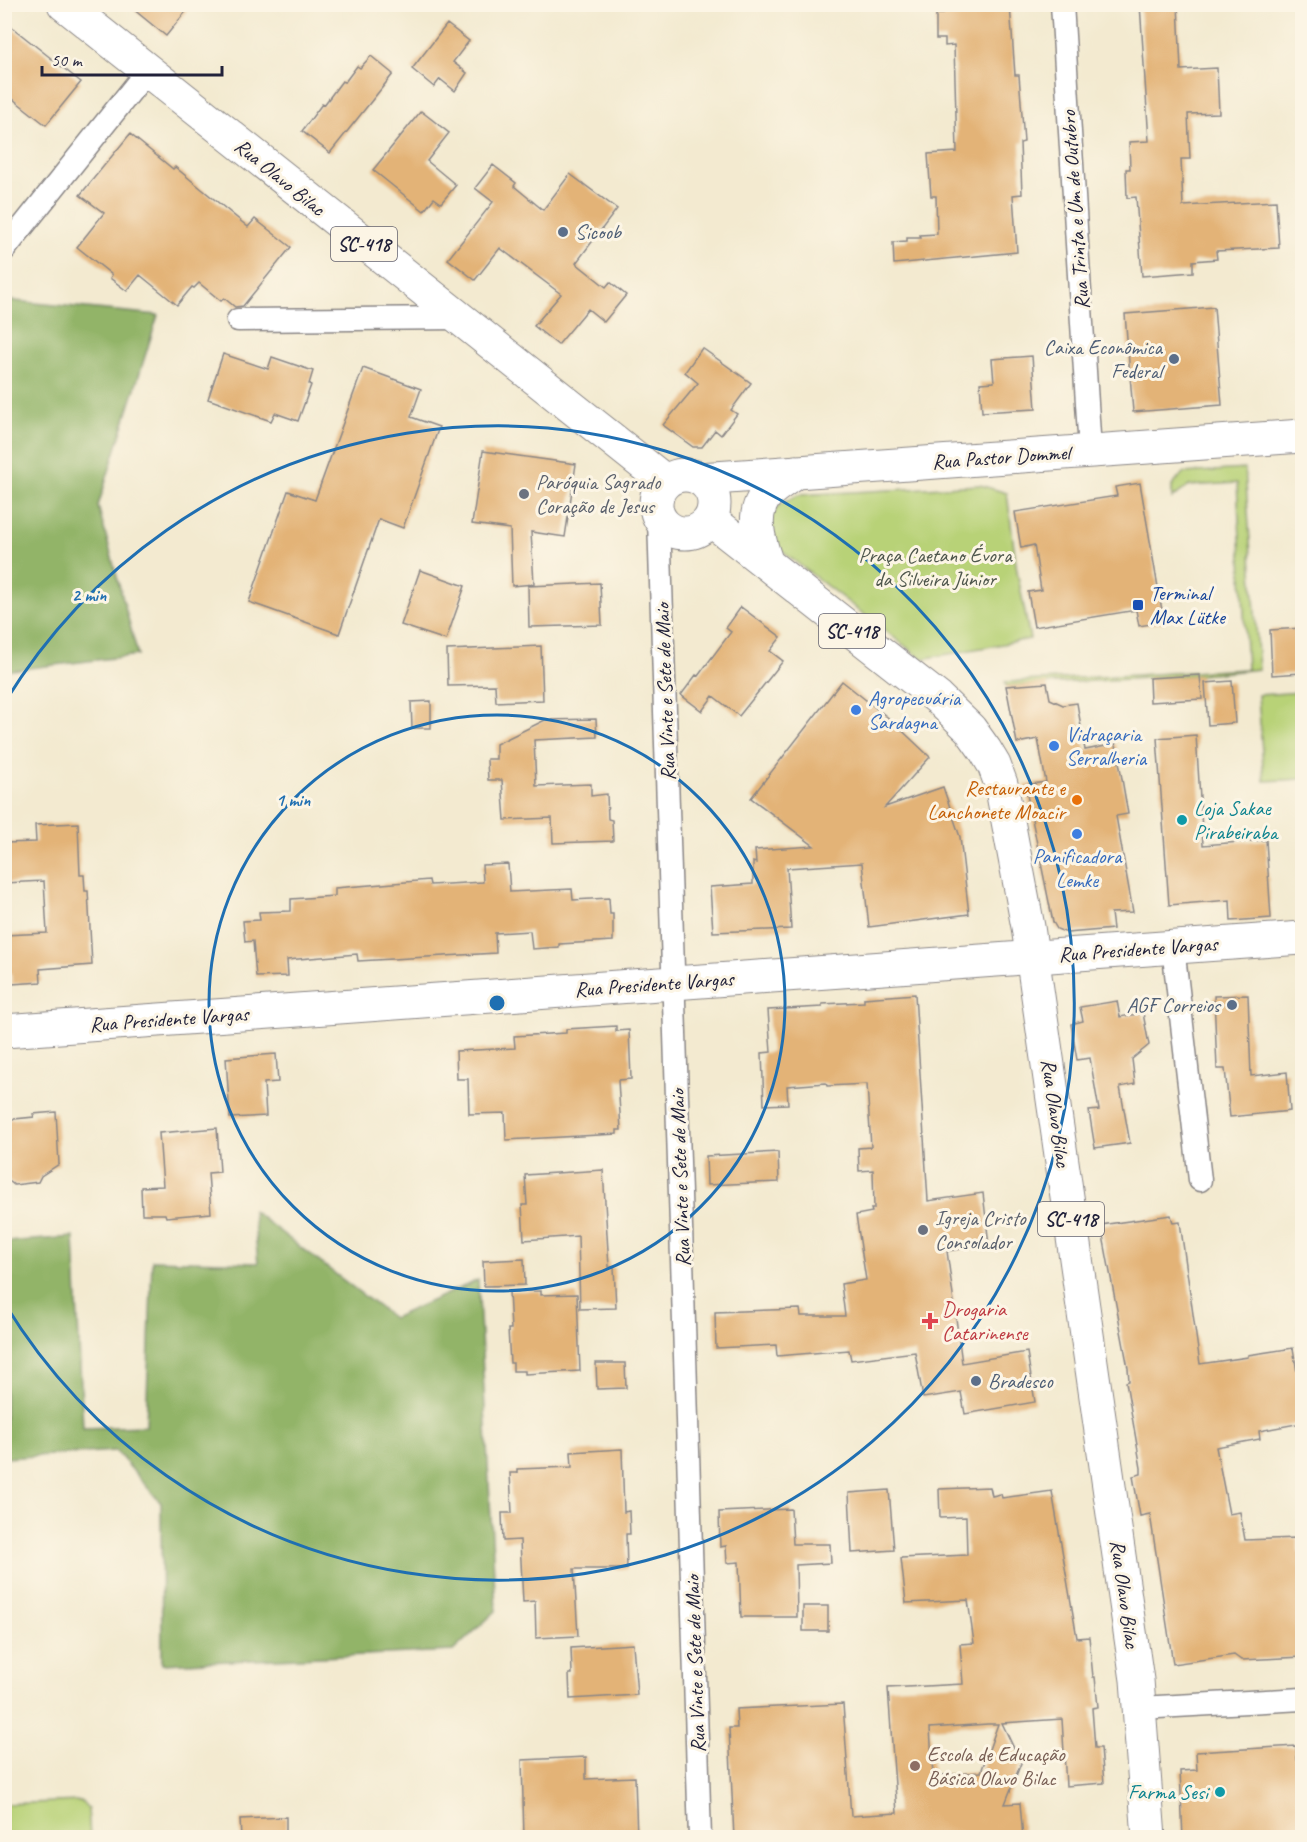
<svg xmlns="http://www.w3.org/2000/svg" width="1307" height="1842" font-family="Caveat,sans-serif">
<style>
.green{fill:#b8d277;stroke:#6d7a59;stroke-width:1.5}
.forest{fill:#92b468;stroke:#5a6b52;stroke-width:1.5}
.building{fill:#e3b377;fill-rule:evenodd}
.lines{fill:none;stroke-linecap:round;stroke-linejoin:round}
.street-casing{stroke:#8a8686;stroke-width:25}
.secondary-casing{stroke:#8a8686;stroke-width:35}
.primary-casing{stroke:#8a8686;stroke-width:35}
.street{stroke:#fff;stroke-width:22}
.secondary{stroke:#fff;stroke-width:33}
.primary{stroke:#fff;stroke-width:33}
.ring{fill:none;stroke:#1f6fb2;stroke-width:3}
.service-dot{fill:#5c6f8a;stroke:#fcf5e5;stroke-width:2}
.worship-dot{fill:#6b7280;stroke:#fcf5e5;stroke-width:2}
.transit-dot{fill:#1a4fb4;stroke:#fcf5e5;stroke-width:2}
.shop-dot{fill:#3f7fe0;stroke:#fcf5e5;stroke-width:2}
.food-dot{fill:#e8710a;stroke:#fcf5e5;stroke-width:2}
.culture-dot{fill:#0f9aa8;stroke:#fcf5e5;stroke-width:2}
.health-dot{fill:#e0444e;stroke:#fcf5e5;stroke-width:2}
.education-dot{fill:#8d6e63;stroke:#fcf5e5;stroke-width:2}
.labels{text-anchor:middle;stroke-width:6;stroke-linejoin:round;paint-order:stroke}
.shield{fill:#fcf5e5;stroke:#63616e;stroke-width:1.5}
.shield-label{font-size:20px;font-weight:bold;fill:#22223b}
.street-label{font-size:21px;fill:#22223b;stroke:#fcf5e5}
.service-label{font-size:21px;fill:#4e5e75;stroke:#fcf5e5;text-anchor:start}
.worship-label{font-size:21px;fill:#5b616d;stroke:#fcf5e5;text-anchor:start}
.park-label{font-size:21px;fill:#4f574d;stroke:#fcf5e5}
.transit-label{font-size:21px;fill:#164399;stroke:#fcf5e5;text-anchor:start}
.shop-label{font-size:21px;fill:#366cbe;stroke:#fcf5e5;text-anchor:start}
.food-label{font-size:21px;fill:#c56008;stroke:#fcf5e5;text-anchor:end}
.culture-label{font-size:21px;fill:#0d838f;stroke:#fcf5e5;text-anchor:start}
.health-label{font-size:21px;fill:#be3a42;stroke:#fcf5e5;text-anchor:start}
.education-label{font-size:21px;fill:#785e54;stroke:#fcf5e5;text-anchor:start}
.centre{fill:#1f6fb2;stroke:#fcf5e5;stroke-width:3}
.ring-label{font-size:18px;text-anchor:middle;font-weight:bold;fill:#1f6fb2;stroke:#fcf5e5;stroke-width:6;stroke-linejoin:round;paint-order:stroke}
</style>
<rect width="100%" height="100%" fill="#fcf5e5"/>
<filter id="ink" filterUnits="userSpaceOnUse"><feTurbulence type="fractalNoise" baseFrequency=".0167" numOctaves="2"/><feDisplacementMap in="SourceGraphic" scale="12" xChannelSelector="R" yChannelSelector="G"/><feConvolveMatrix kernelMatrix="1 2 1 2 8 2 1 2 1" color-interpolation-filters="sRGB"/></filter>
<filter id="wash" filterUnits="userSpaceOnUse"><feTurbulence type="fractalNoise" baseFrequency=".008" numOctaves="4" result="noise"/><feDisplacementMap in="SourceGraphic" scale="24" xChannelSelector="R" yChannelSelector="G"/><feGaussianBlur stdDeviation="1.35" result="paint"/><feColorMatrix in="noise" values="0 0 0 0 0 0 0 0 0 0 0 0 0 0 0 0 0 1.4 0 .05"/><feComposite in="paint" operator="in"/></filter>
<g filter="url(#wash)">
<rect width="100%" height="100%" fill="#f3ead0"/>
<path class="green" d="M1245,469L1259,669L1200,675L1006,686L1005,682L1247,669L1237,483L1189,486L1172,498V486L1183,473Z
M980,485L1007,493L1017,571L1030,639L922,659L788,556L774,542L770,522L774,510L779,505L798,495Z
M1302,692V779L1264,781L1258,695Z
M81,1801L88,1809L90,1837H5V1804Z"/>
<path class="forest" d="M4,300L158,315L98,506L138,655L5,671Z
M253,1211L393,1318L478,1280L496,1611L453,1651L162,1664L161,1503L116,1451L5,1458V1242L74,1237L83,1428L146,1426L152,1260L258,1263Z"/>
<g id="blocks">
<path class="building" d="M127,4H192L166,36Z
M1140,4H1178L1181,70L1217,68L1219,113L1188,114L1190,159H1181L1183,206L1276,201L1279,248L1216,251L1217,259L1193,261V272L1142,276L1136,197L1127,198L1126,169H1130L1129,142L1149,141Z
M1010,5L1015,75H1019L1024,142L1020,143L1022,194L1013,195L1017,252L894,264L893,242L907,241V238H921L920,235L937,234L936,196H931L928,154L957,152L954,45L945,46V39H936V14H943V10Z
M4,21L81,82L46,125L4,92Z
M447,24L469,41L453,62L467,73L455,91L440,79L434,87L412,69Z
M371,56L393,74L330,153L302,131L322,104L324,105L342,81L345,82L357,66L360,68Z
M421,111L449,133L427,161L456,185L441,203L434,198L424,211L373,170Z
M130,134L173,169L175,167L248,227L255,219L291,247L243,306L235,307L224,298L221,301L199,283L194,288L192,287L177,305L140,275L127,291L110,278L112,275L77,247L104,213L80,195Z
M493,165L516,183L514,186L543,210L570,174L617,209L576,263L606,287L610,282L626,295L604,322L588,309L558,345L534,326L561,294L500,248L475,280L448,259L493,202L475,188Z
M1214,307L1222,405L1133,412L1125,314Z
M702,348L751,383L731,410L737,414L721,435L715,430L702,447H693L663,425L698,383L685,372Z
M223,354L268,369L272,357L313,371L309,384L311,385L298,421L275,413L271,421L208,399Z
M1032,356L1036,409L982,412L980,383L994,382L992,359Z
M363,368L421,389L411,417L439,427L403,528L379,519L339,634L249,602L288,491L315,500Z
M483,451L576,464L565,537L531,532L534,584L512,586L510,529L472,524Z
M1140,483L1164,622L1139,626L1136,610L1034,627L1028,592L1041,590L1034,545L1021,548L1015,512L1117,496L1115,487Z
M420,570L465,586L446,640L401,625Z
M600,583L602,625L529,627L528,586Z
M741,607L781,637L770,651L783,661L739,716L713,696L702,711L681,695L696,675L698,676L731,632L726,628Z
M1302,628V673L1272,675L1270,630Z
M541,646L543,700L496,702L495,685L448,686L447,650Z
M1200,675L1202,699L1150,702L1149,678Z
M842,681L891,720L930,757L885,807L943,787L960,837L969,914L869,927L862,863L787,868L791,929L713,932L710,887L753,884V862L756,863L755,850L814,846L751,798Z
M1232,681L1235,723L1208,725L1205,683Z
M1047,683L1050,699L1063,705L1077,703L1085,750L1116,744L1128,814L1116,816L1133,912L1111,913L1113,929L1067,933L1057,929L1053,922L1025,785L1046,782L1038,739L1017,743L1006,686Z
M431,701V728H412L411,702Z
M596,719L597,737L534,740L536,786L591,784V796L607,794L608,819L612,820L613,841L553,843L552,818L505,820L502,780H488L487,759H496V744L545,720Z
M1196,735L1203,845L1266,840L1271,918L1231,921L1230,900L1169,905L1157,738Z
M78,823L80,875H84L85,891H88L92,965L40,969L41,982L12,984L11,973L4,974V935L47,933L44,881L4,883V843L36,842L35,825Z
M508,864L510,892L572,889L573,900L609,898L610,914H613V941L559,944V947L532,949L530,931L495,933L496,953L358,961L357,954L287,960L288,976L256,977L253,941L245,942L243,921L260,920L259,912L291,911V899L335,896V888L429,880L430,885L483,882L482,865Z
M915,994L928,1201L983,1193L989,1245L947,1251L962,1363L1027,1352L1035,1402L965,1414L961,1392L923,1398L915,1352L851,1360L849,1350L777,1356L776,1345L716,1348L715,1312L800,1309L801,1316H845L841,1284L866,1280L856,1215L872,1212L871,1209H874L873,1170L859,1171L858,1148L871,1147L867,1084L827,1086L826,1083L787,1086L788,1104L764,1105L762,1053L771,1052L768,1010L822,1007V1004L864,1002V998Z
M1248,995L1251,1076L1287,1072L1290,1111L1230,1117L1225,1069H1217L1214,996Z
M1117,1001L1120,1017L1143,1013L1149,1045L1132,1059L1135,1084L1120,1087L1130,1143L1095,1148L1089,1111L1099,1110L1090,1058L1077,1060L1071,1024L1083,1021L1080,1007Z
M616,1026V1031L629,1030L631,1079L618,1080L621,1130H617V1134L506,1140L505,1113L469,1114L468,1079H457L456,1051L515,1048L514,1036L566,1033V1029Z
M276,1054L278,1082L264,1083L266,1116L230,1118L226,1058Z
M56,1112L59,1164L41,1176L38,1182L14,1185L4,1177V1120L34,1117L33,1114Z
M217,1128L220,1172L208,1173L211,1213L166,1217L165,1214H142L141,1187L163,1186L159,1133Z
M778,1152L779,1182L707,1185L706,1156Z
M603,1170L609,1267H614L616,1308L580,1309L578,1236L524,1240L522,1205H527L525,1175Z
M1171,1215L1173,1223L1180,1222L1200,1364L1248,1357V1355L1293,1348L1302,1403V1423L1259,1431L1260,1439L1216,1447L1229,1514L1240,1512L1245,1540L1298,1538V1553L1302,1552V1657L1241,1660L1234,1655L1173,1664L1150,1514L1140,1516L1133,1476L1141,1474V1468L1126,1382L1129,1381L1128,1368L1101,1225Z
M524,1259L525,1285L484,1286L483,1261Z
M509,1291H541V1295L577,1294L580,1371L525,1374V1371H513V1363H510L508,1329H511Z
M596,1363H625L626,1388L597,1389Z
M622,1449L624,1512L629,1511L630,1534H626L627,1569H574L578,1636L536,1638L535,1601L523,1602L520,1540L503,1541L502,1513H512L510,1473H517V1469L572,1467L571,1452Z
M990,1487L992,1496L1001,1494L1002,1498L1052,1491L1077,1638L1089,1637L1093,1677H1095L1098,1707L1092,1708L1095,1748H1101L1104,1783L1066,1786L1062,1719L1002,1723L1021,1763L1005,1804L1020,1803L1023,1838H734L729,1728H737L736,1709L843,1704L851,1816L897,1813L888,1688L963,1684L960,1644L974,1643L968,1600L906,1603L901,1558L967,1555L966,1517L940,1518L939,1489ZM988,1724H998L981,1772L933,1776L930,1728Z
M889,1490L894,1550L852,1553L849,1493Z
M791,1509L793,1544H830L831,1563L796,1565L797,1617H741L739,1562L727,1563L726,1546L720,1547L719,1512Z
M803,1606H828V1631H803Z
M633,1644L637,1695L570,1699L569,1674H572L571,1648Z
M1296,1746L1297,1760H1302V1834L1287,1835V1838H1183L1180,1771L1197,1770L1196,1752Z
M586,1757V1779L635,1777L637,1838H524L522,1760Z
M286,1817V1838H241L240,1819Z"/>
</g>
</g>
<g filter="url(#ink)">
<use href="#blocks" fill-opacity="0" stroke="#8a8686" stroke-width="1.5"/>
<g class="lines">
<g class="street-casing">
<path id="street" d="M1062,4L1090,451
M4,250L147,71
M238,320L458,318
M659,518L700,1838
M1173,947L1200,1180
M1140,1708L1302,1699"/>
</g>
<g class="secondary-casing">
<path id="secondary" d="M4,1031L1302,938"/>
</g>
<g class="primary-casing">
<path id="primary" d="M64,4L666,482
M656 504a29 29 0 1 1 58 0a29 29 0 1 1-58 0Z
M700,479L1302,436
M711,520L938,698L970,729L985,750L994,765L1001,784L1028,927L1137,1680L1149,1838
M767,564C759,541 749,512 769,492C776,485 787,479 795,472"/>
</g>
<use href="#street" class="street"/>
<use href="#secondary" class="secondary"/>
<use href="#primary" class="primary"/>
</g>
</g>
<g class="ring">
<circle cx="497" cy="1003" r="288"/>
<path d="M5 702A577 577 0 1 1 5 1304"/>
</g>
<g class="service-dot">
<circle cx="563" cy="232" r="6"/>
<circle cx="1174" cy="359" r="6"/>
<circle cx="1232" cy="1005" r="6"/>
<circle cx="976" cy="1381" r="6"/>
</g>
<g class="worship-dot">
<circle cx="524" cy="494" r="6"/>
<circle cx="923" cy="1230" r="6"/>
</g>
<rect class="transit-dot" x="1132" y="599" width="12" height="12" rx="3"/>
<g class="shop-dot">
<circle cx="856" cy="710" r="6"/>
<circle cx="1054" cy="746" r="6"/>
<circle cx="1077" cy="834" r="6"/>
</g>
<circle class="food-dot" cx="1077" cy="800" r="6"/>
<g class="culture-dot">
<circle cx="1182" cy="820" r="6"/>
<circle cx="1220" cy="1792" r="6"/>
</g>
<path class="health-dot" d="M927 1312h6v6h6v6h-6v6h-6v-6h-6v-6h6z"/>
<circle class="education-dot" cx="915" cy="1766" r="6"/>
<g class="labels">
<g class="shield">
<rect x="331" y="227" width="66" height="34" rx="4.5"/>
<rect x="819" y="614" width="66" height="34" rx="4.5"/>
<rect x="1038" y="1202" width="66" height="34" rx="4.5"/>
</g>
<g class="shield-label">
<text x="364" y="251">SC-418</text>
<text x="852" y="638">SC-418</text>
<text x="1071" y="1226">SC-418</text>
</g>
<g class="street-label">
<text transform="translate(280 177) rotate(39)" y="7">Rua Olavo Bilac</text>
<text transform="translate(1075 210) rotate(-94)" y="7">Rua Trinta e Um de Outubro</text>
<text transform="translate(1001 457) rotate(-4)" y="7">Rua Pastor Dommel</text>
<text transform="translate(665 692) rotate(-92)" y="7">Rua Vinte e Sete de Maio</text>
<text transform="translate(1138 949) rotate(-4)" y="7">Rua Presidente Vargas</text>
<text transform="translate(654 984) rotate(-4)" y="7">Rua Presidente Vargas</text>
<text transform="translate(169 1019) rotate(-4)" y="7">Rua Presidente Vargas</text>
<text transform="translate(1056 1113) rotate(82)" y="7">Rua Olavo Bilac</text>
<text transform="translate(680 1178) rotate(-92)" y="7">Rua Vinte e Sete de Maio</text>
<text transform="translate(1125 1594) rotate(82)" y="7">Rua Olavo Bilac</text>
<text transform="translate(695 1664) rotate(-92)" y="7">Rua Vinte e Sete de Maio</text>
</g>
<g class="service-label">
<text x="575" y="239">Sicoob</text>
<text x="1162" y="354" text-anchor="end">Caixa Econômica<tspan x="1162" dy="24">Federal</tspan></text>
<text x="1220" y="1012" text-anchor="end">AGF Correios</text>
<text x="988" y="1388">Bradesco</text>
</g>
<g class="worship-label">
<text x="536" y="489">Paróquia Sagrado<tspan x="536" dy="24">Coração de Jesus</tspan></text>
<text x="935" y="1225">Igreja Cristo<tspan x="935" dy="24">Consolador</tspan></text>
</g>
<g class="park-label">
<text x="935" y="562">Praça Caetano Évora<tspan x="935" dy="24">da Silveira Júnior</tspan></text>
</g>
<g class="transit-label">
<text x="1150" y="600">Terminal<tspan x="1150" dy="24">Max Lütke</tspan></text>
</g>
<g class="shop-label">
<text x="868" y="705">Agropecuária<tspan x="868" dy="24">Sardagna</tspan></text>
<text x="1066" y="741">Vidraçaria<tspan x="1066" dy="24">Serralheria</tspan></text>
<text x="1077" y="863" text-anchor="middle">Panificadora<tspan x="1077" dy="24">Lemke</tspan></text>
</g>
<g class="food-label">
<text x="1065" y="795">Restaurante e<tspan x="1065" dy="24">Lanchonete Moacir</tspan></text>
</g>
<g class="culture-label">
<text x="1194" y="815">Loja Sakae<tspan x="1194" dy="24">Pirabeiraba</tspan></text>
<text x="1208" y="1799" text-anchor="end">Farma Sesi</text>
</g>
<g class="health-label">
<text x="942" y="1316">Drogaria<tspan x="942" dy="24">Catarinense</tspan></text>
</g>
<g class="education-label">
<text x="927" y="1761">Escola de Educação<tspan x="927" dy="24">Básica Olavo Bilac</tspan></text>
</g>
</g>
<circle cx="497" cy="1003" r="9" class="centre"/>
<g class="ring-label">
<text x="89" y="601">2 min</text>
<text x="293" y="806">1 min</text>
</g>
<rect width="1307" height="1842" fill="none" stroke="#fcf5e5" stroke-width="24"/>
<path d="M42 66v9h180v-9" fill="none" stroke="#22223b" stroke-width="3"/>
<text x="51" y="66" font-size="18" fill="#22223b" stroke="#fcf5e5" stroke-width="4.5" paint-order="stroke">50 m</text>
</svg>
